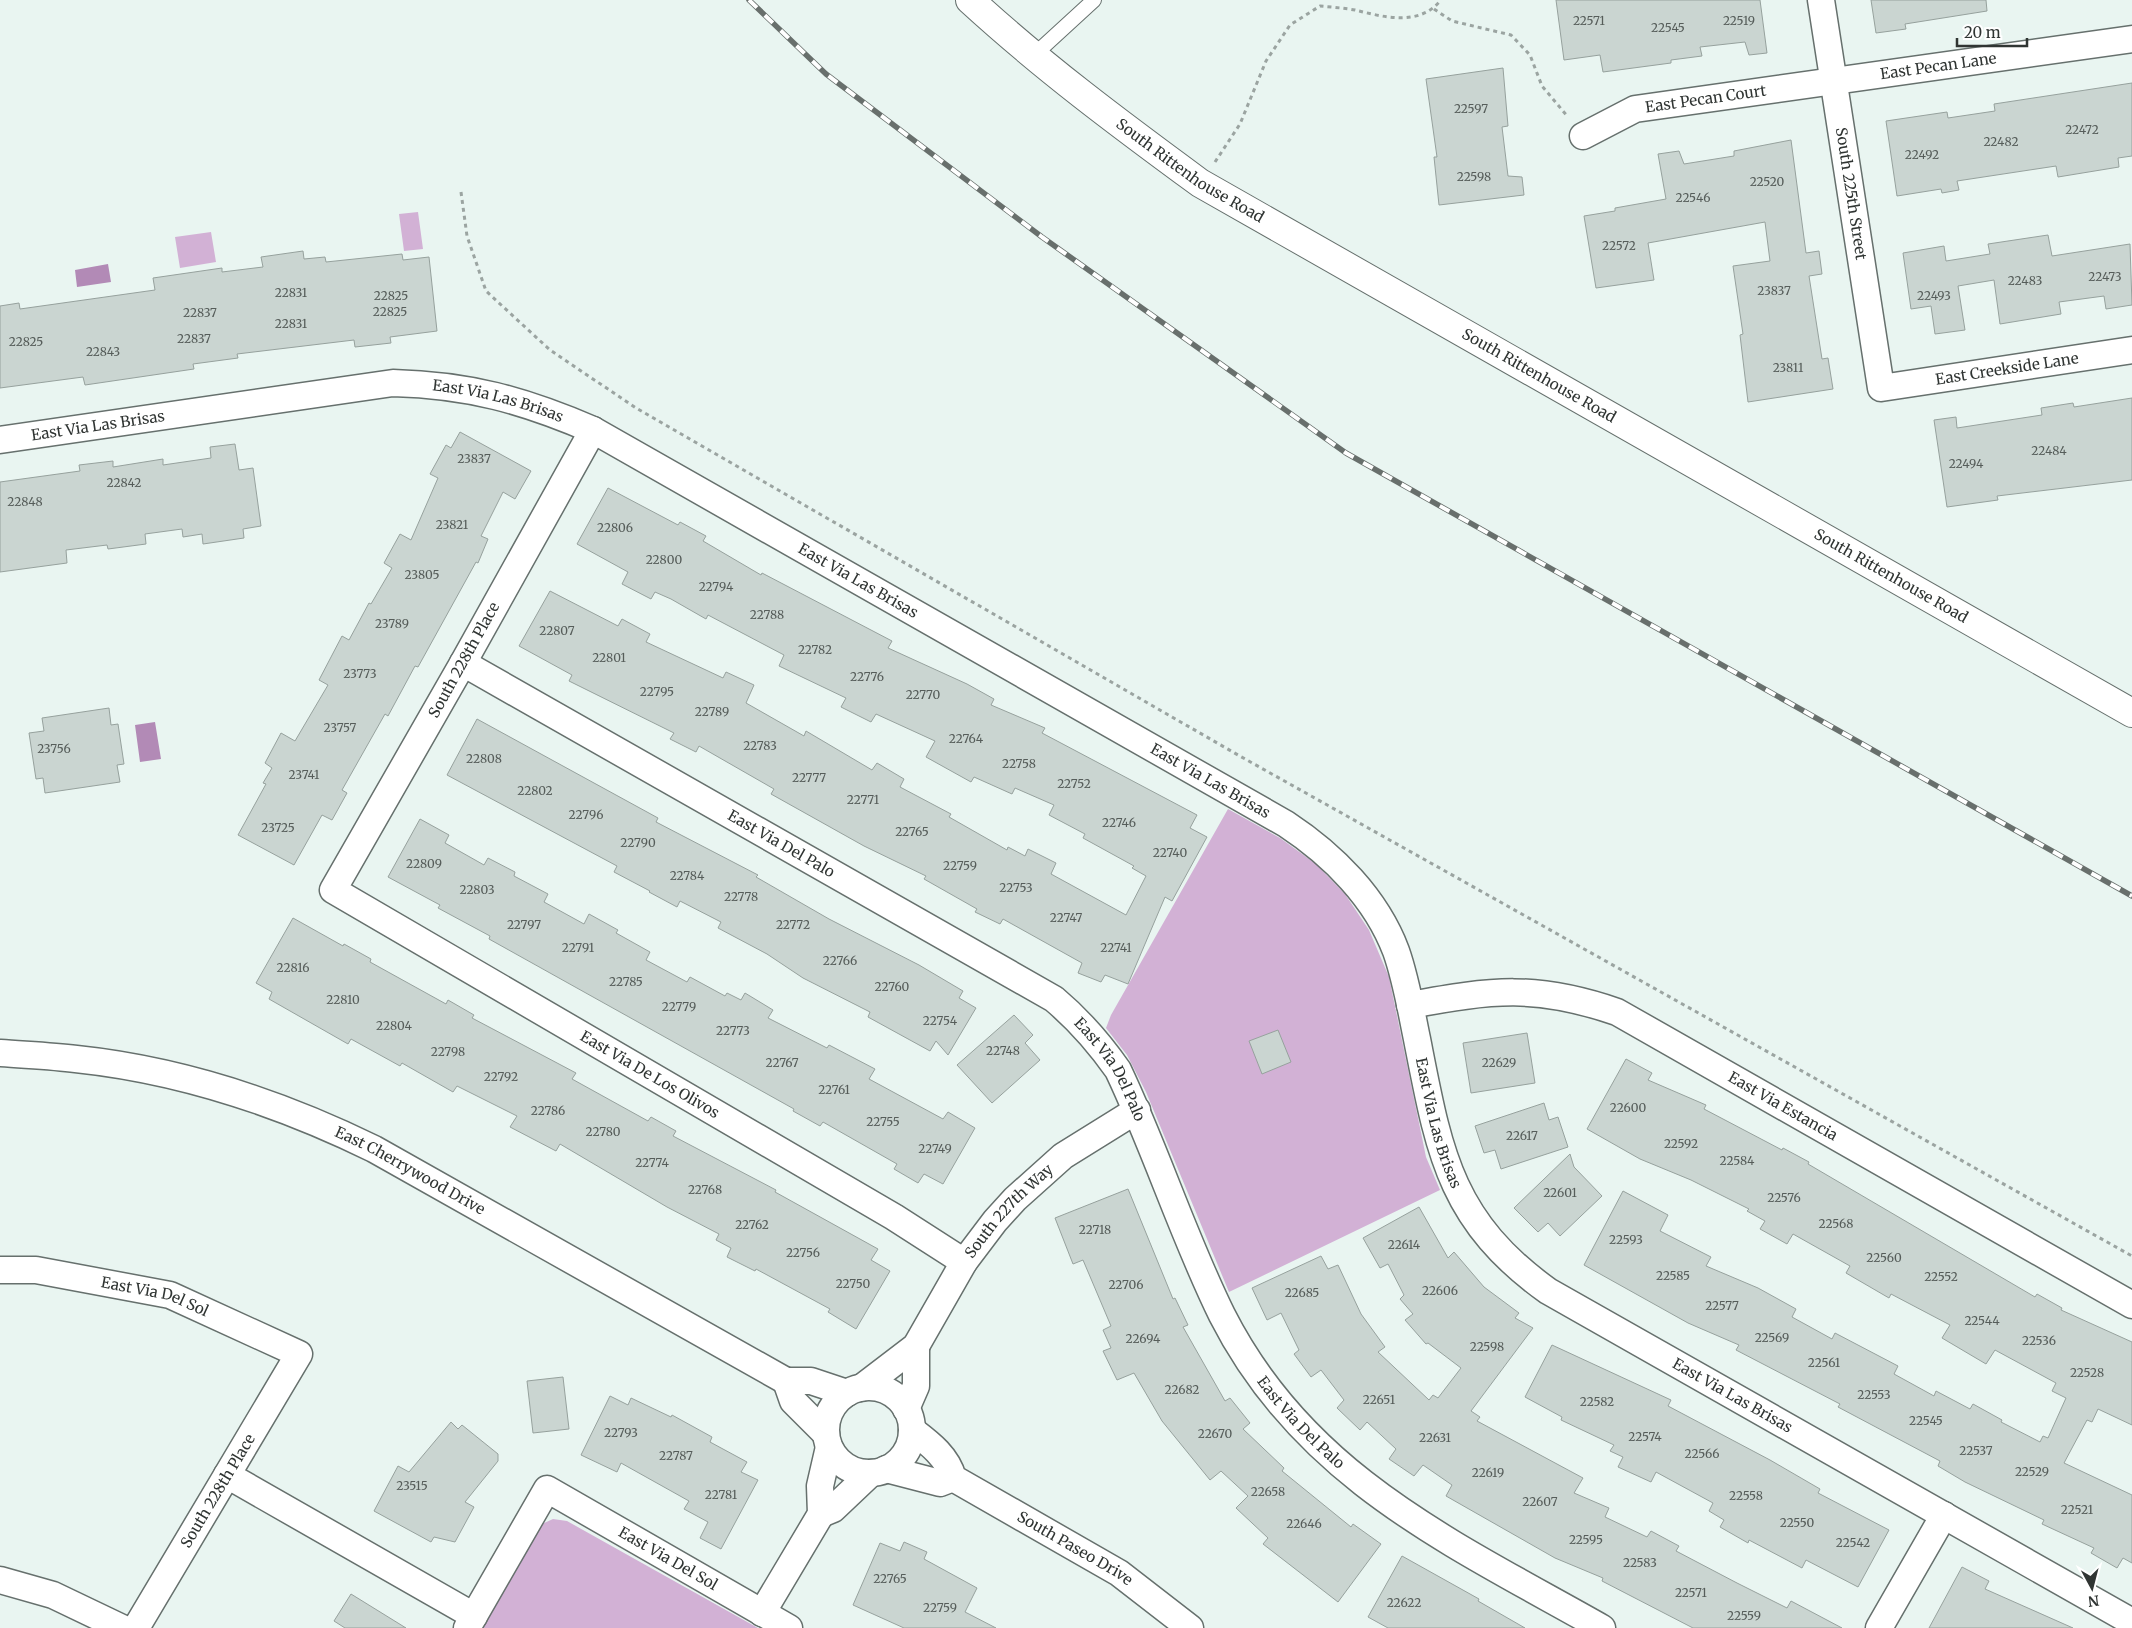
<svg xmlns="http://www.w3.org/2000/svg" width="2132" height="1628" font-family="Merriweather,serif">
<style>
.green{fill:#d2b1d5}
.water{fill:#b28ab6}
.building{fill:#cad5d1;stroke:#96a19d}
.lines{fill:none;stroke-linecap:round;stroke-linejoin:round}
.lane-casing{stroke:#66706d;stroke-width:16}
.street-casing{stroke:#66706d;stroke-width:29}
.secondary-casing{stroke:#66706d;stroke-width:30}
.path{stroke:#9ba4a1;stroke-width:3;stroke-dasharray:4 4;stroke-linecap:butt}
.lane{stroke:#fff;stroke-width:14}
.street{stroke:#fff;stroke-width:26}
.secondary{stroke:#fff;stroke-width:28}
.rail-casing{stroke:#686f6c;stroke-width:5.5}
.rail{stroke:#fff;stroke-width:4;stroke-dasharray:11;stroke-linecap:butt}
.labels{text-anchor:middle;stroke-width:4;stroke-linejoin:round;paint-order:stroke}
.number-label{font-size:12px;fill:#565d5a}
.street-label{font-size:15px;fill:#303533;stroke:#fff}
</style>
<rect width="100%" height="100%" fill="#e9f5f1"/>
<path class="green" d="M418,212L423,249L404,251L399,214Z
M211,232L216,262L180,268L175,237Z
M1228,809L1280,838L1316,864L1345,894L1369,930L1389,977L1426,1157L1440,1190L1229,1292L1146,1092L1127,1055L1106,1028L1111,1015Z
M553,1519L567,1521L758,1628H482L542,1524Z"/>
<path class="water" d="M108,264L111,282L77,287L75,270Z
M155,722L161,759L140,762L135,725Z"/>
<path class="building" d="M1556,0H1760L1767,53L1749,55L1745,42L1700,47L1702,56L1671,60V63L1603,72L1600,55L1564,60Z
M1871,0H1986L1987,11L1905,24L1906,29L1876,33Z
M1503,68L1508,126L1502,127L1508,176L1522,177L1524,195L1439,205L1434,157H1437L1426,79Z
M2132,83V156L2118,158L2119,167L2058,177L2056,166L1957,181L1959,190L1942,193L1941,189L1897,196L1886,121L1947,112L1948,118L1995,111L1994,104Z
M1791,140L1806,253L1819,251L1822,274L1809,276L1822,359L1828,358L1833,389L1748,402L1740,335L1743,334L1733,266L1770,261L1765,222L1648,243L1654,280L1596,288L1584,216L1615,211V208L1666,199L1658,154L1679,151L1684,164L1734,156V151Z
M2048,235L2052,256L2130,244L2132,305L2106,309L2104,296L2059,302L2061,314L2000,324L1994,280L1958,286L1965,330L1935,334L1931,306L1911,309L1903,253L1944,246L1946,261L1990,254L1988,244Z
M303,251L304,259L325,257L326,262L402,254L403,260L429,257L437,331L390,337L391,343L355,347L354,340L237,354L238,358L193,364L194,369L85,385L83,377L0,388V306L19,303L20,309L155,290L153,278L222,268V272L263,267L261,257Z
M2132,398V480L1997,496L1998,500L1947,507L1934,420L1956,417L1957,428L2042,415L2041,408L2073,403L2074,407Z
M460,432L531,471L515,499L503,492L481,536L488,539L478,563L476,562L418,667L415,666L388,716L385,714L342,790L347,793L332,820L322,815L294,865L238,835L266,784L263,783L272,768L265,763L281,733L295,741L328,685L319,680L342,636L349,640L369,603L371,604L392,568L384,563L400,534L411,540L438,478L430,474L446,445L451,448Z
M235,444L239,470L253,468L261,526L243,529L244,538L203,544L202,534L183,537L182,529L145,534L146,544L108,549L107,545L66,550L67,563L0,572V482L80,471L79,465L113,461V467L163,459V465L211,458L210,447Z
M608,488L678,525L680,522L706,536L703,541L761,575L762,573L892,641L888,648L967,684L994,699L991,705L1045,728L1042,733L1197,815L1190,828L1207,837L1172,901L1165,897L1128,984L1105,975L1101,982L1078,973L1082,963L1003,919L1000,924L975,912L977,909L924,879L926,876L864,846L771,794L774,789L699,746L696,752L670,739L674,733L569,681L572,675L519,646L550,591L618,626L622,619L650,634L646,642L723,678L726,672L754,685L746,703L804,736L806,731L872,770L877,763L904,779L900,787L951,814L949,817L1007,850L1008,847L1025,856L1028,849L1056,863L1051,874L1126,915L1146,876L1132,868L1134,866L1083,838L1085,834L1049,815L1054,805L1015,788L1012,794L974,777L971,782L926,757L935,741L876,714L871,722L841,707L846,698L779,666L784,655L708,615L706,619L671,599L655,592L651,599L622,584L628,572L577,544Z
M109,708L111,725L118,724L124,764L117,765L120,782L45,793L43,778L36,779L29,733L44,731L42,718Z
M477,719L658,818L656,822L758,875L756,877L829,919L919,965L963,991L959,998L976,1008L948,1055L936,1041L930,1051L868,1017L870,1012L803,978L767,954L718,928L721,922L680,901L677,907L649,892L650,891L614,872L617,866L447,775Z
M420,819L449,835L445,843L484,865L488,858L515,872L514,876L548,894L544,902L584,924L589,914L618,930L616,933L650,952L646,960L687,982L690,977L725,996L727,993L741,1000L745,993L773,1010L768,1018L827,1048L829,1045L875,1069L869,1079L943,1119L948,1112L975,1128L943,1184L924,1174L918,1183L894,1169L897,1164L823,1122L820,1126L793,1111L794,1109L489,939L490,936L438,908L440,905L388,877Z
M293,918L343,946L344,944L371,959L370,962L446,1004L448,1000L474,1015L472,1018L576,1073L572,1079L648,1121L651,1117L676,1131L673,1136L776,1190L775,1192L878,1249L871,1260L890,1271L856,1329L828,1312L830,1309L756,1269L755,1271L727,1257L731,1248L716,1240L719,1234L667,1207L560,1144L556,1151L510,1127L517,1116L457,1086L453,1092L402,1063L400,1066L351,1039L348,1044L269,999L272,992L256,983Z
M1014,1015L1033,1035L1025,1043L1040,1060L992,1103L957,1065Z
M1278,1030L1291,1062L1262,1074L1249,1041Z
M1527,1033L1535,1083L1471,1093L1463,1043Z
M1626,1059L1652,1073L1648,1080L1706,1105L1704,1109L1782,1150L1783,1148L1809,1162L1808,1164L2035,1297L2037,1294L2062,1308L2061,1310L2132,1342V1425L2098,1409L2092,1422L2087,1420L2064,1463L2132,1495V1563L2123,1558L2117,1568L2091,1553L2094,1548L2042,1524L2044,1520L1965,1482L1938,1466L1940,1461L1838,1407L1840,1404L1736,1350L1739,1345L1688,1323L1584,1265L1623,1191L1668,1215L1660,1231L1711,1257L1706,1266L1758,1288L1796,1309L1792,1317L1832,1339L1835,1333L1898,1366L1894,1374L1934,1396L1936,1391L1970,1409L1973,1404L2002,1420L2001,1422L2040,1442L2043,1436L2048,1438L2066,1398L2052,1391L2056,1383L1995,1350L1986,1364L1942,1338L1950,1325L1891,1294L1889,1298L1846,1273L1850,1266L1793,1234L1787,1244L1760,1229L1765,1221L1747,1211L1749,1209L1691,1180L1640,1159L1587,1129Z
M1544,1103L1549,1120L1558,1117L1568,1147L1501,1169L1495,1150L1484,1153L1475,1126Z
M1570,1154L1574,1167L1602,1196L1560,1236L1548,1223L1538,1232L1514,1208Z
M1128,1189L1173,1299L1175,1298L1188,1325L1183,1327L1225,1401L1230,1398L1250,1423L1243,1429L1284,1468L1282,1471L1351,1527L1353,1524L1381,1544L1338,1602L1263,1544L1268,1538L1236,1508L1248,1496L1221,1471L1210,1480L1162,1421L1134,1373L1117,1380L1103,1351L1111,1348L1103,1330L1111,1326L1083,1260L1073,1264L1055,1218Z
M1419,1207L1448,1258L1454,1252L1484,1287L1519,1313L1515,1318L1533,1328L1471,1411L1480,1417L1477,1421L1583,1478L1574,1493L1609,1508L1605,1517L1647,1537L1651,1531L1679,1546L1676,1551L1737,1583L1787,1608L1791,1601L1842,1628H1693L1602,1581L1603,1578L1555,1558L1446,1496L1452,1485L1423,1465L1414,1476L1389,1459L1396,1449L1367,1422L1360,1430L1337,1408L1344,1400L1321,1370L1311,1377L1294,1354L1299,1350L1281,1313L1267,1320L1252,1288L1321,1256L1328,1269L1338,1265L1361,1314L1385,1347L1378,1352L1429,1400L1433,1395L1438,1398L1461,1368L1428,1343L1426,1344L1405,1320L1413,1314L1400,1299L1404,1295L1388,1264L1380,1268L1363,1238Z
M1552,1345L1671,1400L1668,1406L1770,1460L1820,1489L1818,1493L1889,1530L1858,1587L1806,1560L1802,1568L1749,1540L1748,1543L1720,1527L1724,1520L1709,1511L1713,1503L1656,1472L1651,1482L1618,1467L1623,1457L1610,1451L1614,1445L1561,1420L1562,1417L1525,1397Z
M563,1377L569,1429L533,1433L527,1381Z
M610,1396L628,1405L631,1398L671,1417L672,1415L712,1437L710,1442L747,1462L741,1472L758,1480L721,1549L700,1538L708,1522L684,1509L689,1501L621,1463L617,1472L581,1455Z
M451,1422L458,1429L462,1425L498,1454V1461L465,1502L474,1507L455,1542L434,1537L431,1542L374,1511L398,1466L409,1472Z
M904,1542L927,1552L924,1559L977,1588L965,1612L996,1628H904L853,1605L880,1543L900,1551Z
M1402,1556L1479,1599L1478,1601L1525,1628H1388L1368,1617Z
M1962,1567L1989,1581L1985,1589L2073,1628H1929Z
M351,1594L406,1628H345L334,1621Z"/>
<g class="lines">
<g class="lane-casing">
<path id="lane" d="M1033,56L1094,0"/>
</g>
<g class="street-casing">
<g id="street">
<path id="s1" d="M1821,0L1881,388L2132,350"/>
<path id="s2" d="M1583,136L1635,109L2132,39"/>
<path id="s3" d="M593,430L463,663L333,890L894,1217L964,1262"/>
<path id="s4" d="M0,440L393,383C469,385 523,400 593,430L1286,824C1333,855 1376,898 1396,951C1406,979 1411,1010 1417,1039C1439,1151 1449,1220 1548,1291L2132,1622"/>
<path id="s5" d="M463,663L1054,999C1079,1020 1099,1043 1118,1070C1156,1150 1183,1236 1222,1315C1304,1477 1452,1543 1602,1628"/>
<path id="s6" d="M1410,1005C1492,990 1536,984 1617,1012L2132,1305"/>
<path id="s7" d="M0,1053C25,1055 51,1056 76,1059C181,1070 280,1103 374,1149L786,1381"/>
<path id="s8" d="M0,1270H36L170,1295L299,1354L136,1628"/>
<path d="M786,1381L793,1401L826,1434"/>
<path d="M786,1381H811L847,1393"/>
<circle cx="869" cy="1430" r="43"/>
<path id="s9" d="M861,1388L916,1346L964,1262L995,1221L1015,1199L1063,1156L1137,1110"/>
<path d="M906,1409L916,1386V1346"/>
<path id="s10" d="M912,1430C929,1443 947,1456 953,1478L1119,1573L1190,1628"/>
<path d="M886,1469L940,1483L953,1478"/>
<path d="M227,1475L474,1616"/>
<path d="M821,1514L833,1509L871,1473"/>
<path d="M0,1580L53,1595L122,1628"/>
<path d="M762,1613L821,1514L820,1486L829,1447"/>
<path id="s11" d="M467,1628L547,1489L789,1628"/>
<path d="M1879,1628L1944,1515"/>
</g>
</g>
<g class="secondary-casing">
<g id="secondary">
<path id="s12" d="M970,0C1043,67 1121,125 1200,183L2132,713"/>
</g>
</g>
<path class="path" d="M1434,9L1452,21L1511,35L1530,55L1542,86L1568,117
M1215,162L1240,124L1266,61L1290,25L1320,6C1331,7 1343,8 1355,10C1384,17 1419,27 1441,0
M461,192L467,236L486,291L550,350L636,408L1238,755L2132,1256"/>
<use href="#lane" class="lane"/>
<use href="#street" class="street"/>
<use href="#secondary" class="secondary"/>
<g class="rail-casing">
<path id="rail" d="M749,0L826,74L1042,237L1346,453L2132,896"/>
</g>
<use href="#rail" class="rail"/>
</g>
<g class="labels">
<g class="number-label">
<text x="1589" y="25">22571</text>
<text x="1739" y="25">22519</text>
<text x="1668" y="32">22545</text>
<text x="1471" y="113">22597</text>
<text x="2082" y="134">22472</text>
<text x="2001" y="146">22482</text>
<text x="1922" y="159">22492</text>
<text x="1474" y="181">22598</text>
<text x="1767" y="186">22520</text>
<text x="1693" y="202">22546</text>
<text x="1619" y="250">22572</text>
<text x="2105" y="281">22473</text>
<text x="2025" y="285">22483</text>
<text x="1774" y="295">23837</text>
<text x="291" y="297">22831</text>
<text x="391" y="300">22825</text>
<text x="1934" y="300">22493</text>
<text x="390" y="316">22825</text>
<text x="200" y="317">22837</text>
<text x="291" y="328">22831</text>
<text x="194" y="343">22837</text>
<text x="26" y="346">22825</text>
<text x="103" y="356">22843</text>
<text x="1788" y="372">23811</text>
<text x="2049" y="455">22484</text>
<text x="474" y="463">23837</text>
<text x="1966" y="468">22494</text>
<text x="124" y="487">22842</text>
<text x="25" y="506">22848</text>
<text x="452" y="529">23821</text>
<text x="615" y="532">22806</text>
<text x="664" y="564">22800</text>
<text x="422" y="579">23805</text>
<text x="716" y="591">22794</text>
<text x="767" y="619">22788</text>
<text x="392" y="628">23789</text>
<text x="557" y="635">22807</text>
<text x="815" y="654">22782</text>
<text x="609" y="662">22801</text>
<text x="360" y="678">23773</text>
<text x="867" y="681">22776</text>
<text x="657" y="696">22795</text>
<text x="923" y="699">22770</text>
<text x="712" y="716">22789</text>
<text x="340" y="732">23757</text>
<text x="966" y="743">22764</text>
<text x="760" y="750">22783</text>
<text x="54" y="753">23756</text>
<text x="484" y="763">22808</text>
<text x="1019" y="768">22758</text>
<text x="304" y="779">23741</text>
<text x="809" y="782">22777</text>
<text x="1074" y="788">22752</text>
<text x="535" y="795">22802</text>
<text x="863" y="804">22771</text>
<text x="586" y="819">22796</text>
<text x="1119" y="827">22746</text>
<text x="278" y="832">23725</text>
<text x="912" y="836">22765</text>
<text x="638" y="847">22790</text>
<text x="1170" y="857">22740</text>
<text x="424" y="868">22809</text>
<text x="960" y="870">22759</text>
<text x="687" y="880">22784</text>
<text x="1016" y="892">22753</text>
<text x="477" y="894">22803</text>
<text x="741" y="901">22778</text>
<text x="1066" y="922">22747</text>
<text x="524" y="929">22797</text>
<text x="793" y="929">22772</text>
<text x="578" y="952">22791</text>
<text x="1116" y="952">22741</text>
<text x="840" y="965">22766</text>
<text x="293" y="972">22816</text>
<text x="626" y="986">22785</text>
<text x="892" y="991">22760</text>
<text x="343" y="1004">22810</text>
<text x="679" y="1011">22779</text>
<text x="940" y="1025">22754</text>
<text x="394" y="1030">22804</text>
<text x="733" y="1035">22773</text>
<text x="1003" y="1055">22748</text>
<text x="448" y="1056">22798</text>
<text x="782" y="1067">22767</text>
<text x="1499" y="1067">22629</text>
<text x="501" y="1081">22792</text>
<text x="834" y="1094">22761</text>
<text x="1628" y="1112">22600</text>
<text x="548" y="1115">22786</text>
<text x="883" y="1126">22755</text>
<text x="603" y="1136">22780</text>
<text x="1522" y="1140">22617</text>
<text x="1681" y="1148">22592</text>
<text x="935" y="1153">22749</text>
<text x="1737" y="1165">22584</text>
<text x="652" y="1167">22774</text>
<text x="705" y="1194">22768</text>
<text x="1560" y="1197">22601</text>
<text x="1784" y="1202">22576</text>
<text x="1836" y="1228">22568</text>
<text x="752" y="1229">22762</text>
<text x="1095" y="1234">22718</text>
<text x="1626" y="1244">22593</text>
<text x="1404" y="1249">22614</text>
<text x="803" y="1257">22756</text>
<text x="1884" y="1262">22560</text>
<text x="1673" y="1280">22585</text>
<text x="1941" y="1281">22552</text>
<text x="853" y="1288">22750</text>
<text x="1126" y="1289">22706</text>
<text x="1440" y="1295">22606</text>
<text x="1302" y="1297">22685</text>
<text x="1722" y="1310">22577</text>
<text x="1982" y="1325">22544</text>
<text x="1772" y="1342">22569</text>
<text x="1143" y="1343">22694</text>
<text x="2039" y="1345">22536</text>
<text x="1487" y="1351">22598</text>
<text x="1824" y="1367">22561</text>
<text x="2087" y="1377">22528</text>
<text x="1182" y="1394">22682</text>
<text x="1874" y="1399">22553</text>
<text x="1379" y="1404">22651</text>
<text x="1597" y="1406">22582</text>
<text x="1926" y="1425">22545</text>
<text x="621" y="1437">22793</text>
<text x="1215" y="1438">22670</text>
<text x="1645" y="1441">22574</text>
<text x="1435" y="1442">22631</text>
<text x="1976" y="1455">22537</text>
<text x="1702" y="1458">22566</text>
<text x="676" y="1460">22787</text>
<text x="2032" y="1476">22529</text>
<text x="1488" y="1477">22619</text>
<text x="412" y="1490">23515</text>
<text x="1268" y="1496">22658</text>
<text x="721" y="1499">22781</text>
<text x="1746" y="1500">22558</text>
<text x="1540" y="1506">22607</text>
<text x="2077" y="1514">22521</text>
<text x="1797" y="1527">22550</text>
<text x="1304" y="1528">22646</text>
<text x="1586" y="1544">22595</text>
<text x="1853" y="1547">22542</text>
<text x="1640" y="1567">22583</text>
<text x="890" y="1583">22765</text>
<text x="1691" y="1597">22571</text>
<text x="1404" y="1607">22622</text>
<text x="940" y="1612">22759</text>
<text x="1744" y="1620">22559</text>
</g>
<g class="street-label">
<text dy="5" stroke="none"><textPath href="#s2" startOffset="365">East Pecan Lane</textPath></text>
<text dy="5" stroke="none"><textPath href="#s2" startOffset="130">East Pecan Court</textPath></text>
<text dy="5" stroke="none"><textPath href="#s12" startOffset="279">South Rittenhouse Road</textPath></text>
<text dy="5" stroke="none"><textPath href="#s1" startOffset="196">South 225th Street</textPath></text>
<text dy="5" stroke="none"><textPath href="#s1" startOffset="520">East Creekside Lane</textPath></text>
<text dy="5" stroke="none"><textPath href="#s12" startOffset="684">South Rittenhouse Road</textPath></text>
<text dy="5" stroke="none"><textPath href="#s4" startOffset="504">East Via Las Brisas</textPath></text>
<text dy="5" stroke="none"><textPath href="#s4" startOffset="99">East Via Las Brisas</textPath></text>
<text dy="5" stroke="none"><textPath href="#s12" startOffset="1089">South Rittenhouse Road</textPath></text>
<text dy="5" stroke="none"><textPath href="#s4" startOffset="909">East Via Las Brisas</textPath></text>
<text transform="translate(464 660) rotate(-61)" y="5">South 228th Place</text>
<text dy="5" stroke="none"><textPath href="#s4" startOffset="1314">East Via Las Brisas</textPath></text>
<text dy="5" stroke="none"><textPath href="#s5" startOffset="366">East Via Del Palo</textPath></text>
<text dy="5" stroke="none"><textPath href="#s5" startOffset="771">East Via Del Palo</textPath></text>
<text dy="5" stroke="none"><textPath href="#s3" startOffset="895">East Via De Los Olivos</textPath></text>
<text dy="5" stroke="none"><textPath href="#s6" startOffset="401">East Via Estancia</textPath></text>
<text dy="5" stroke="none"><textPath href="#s4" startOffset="1749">East Via Las Brisas</textPath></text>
<text dy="5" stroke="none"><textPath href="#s7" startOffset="431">East Cherrywood Drive</textPath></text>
<text dy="5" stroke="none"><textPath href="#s9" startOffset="234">South 227th Way</textPath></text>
<text dy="5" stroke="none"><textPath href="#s8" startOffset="158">East Via Del Sol</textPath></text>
<text dy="5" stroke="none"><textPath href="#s4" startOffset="2168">East Via Las Brisas</textPath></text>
<text dy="5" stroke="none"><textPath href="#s5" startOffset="1176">East Via Del Palo</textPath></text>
<text transform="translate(218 1491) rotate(-59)" y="5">South 228th Place</text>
<text dy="5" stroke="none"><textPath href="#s10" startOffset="205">South Paseo Drive</textPath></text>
<text dy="5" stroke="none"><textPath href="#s11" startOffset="300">East Via Del Sol</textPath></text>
</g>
</g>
<g transform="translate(2092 1588) rotate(173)" stroke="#ffffff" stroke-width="4" paint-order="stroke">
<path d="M0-4L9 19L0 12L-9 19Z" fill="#303533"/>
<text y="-8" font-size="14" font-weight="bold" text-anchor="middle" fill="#303533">N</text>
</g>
<path d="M1957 38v8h70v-8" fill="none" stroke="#303533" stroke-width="2.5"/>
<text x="1964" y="38" font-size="15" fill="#303533" stroke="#ffffff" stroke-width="4" paint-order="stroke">20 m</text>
</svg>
